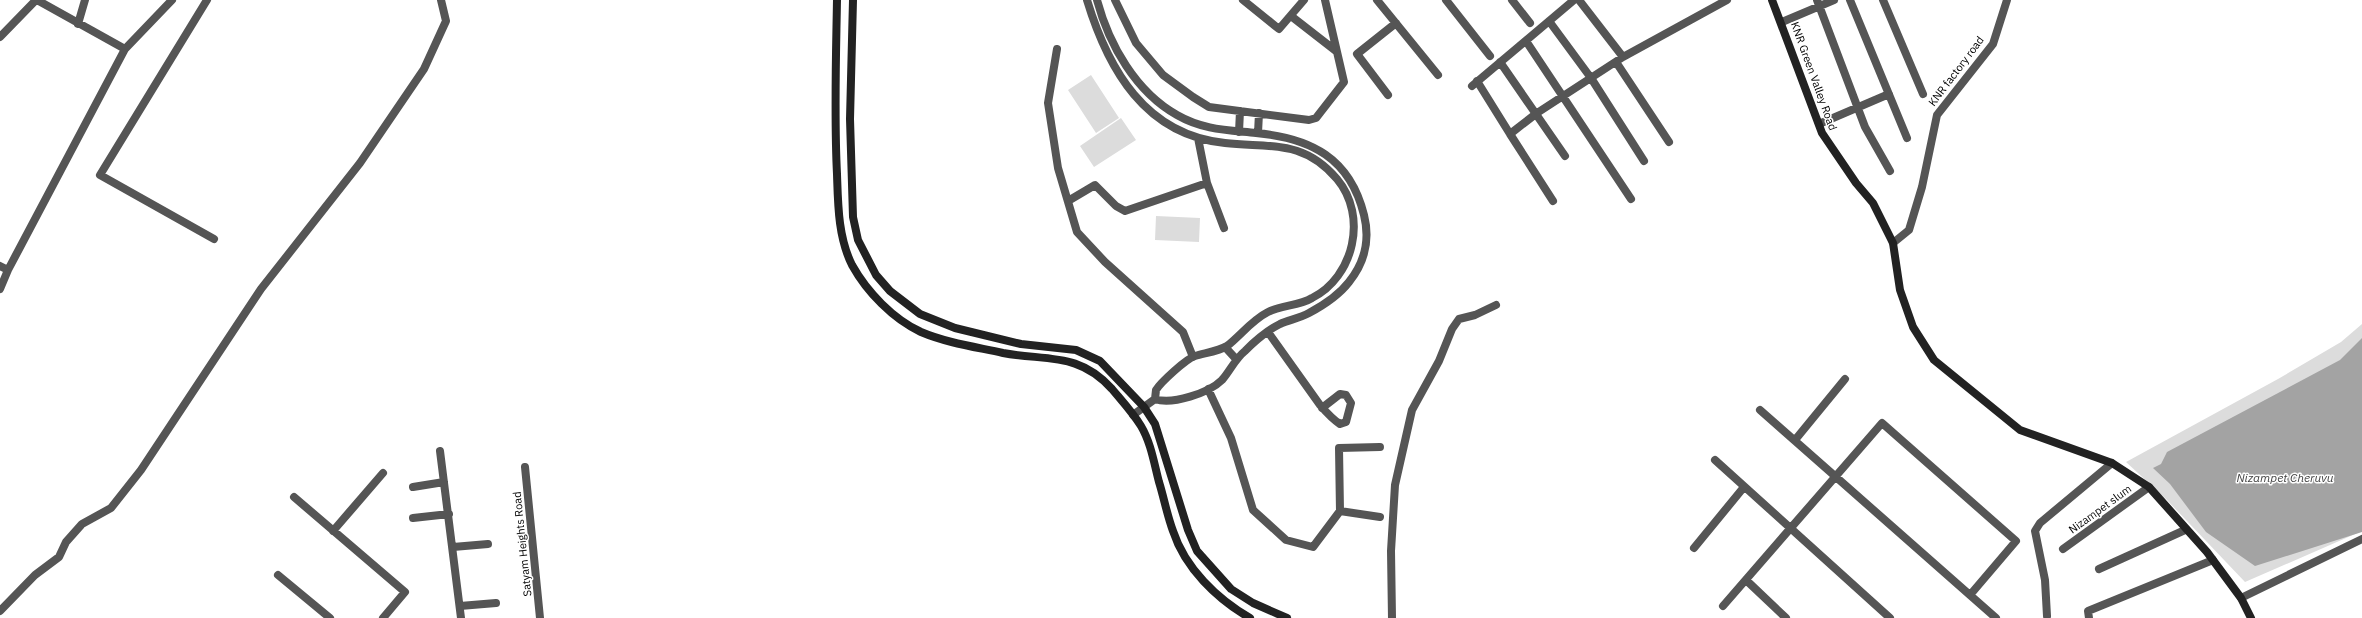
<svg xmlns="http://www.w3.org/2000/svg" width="2362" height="618" font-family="'IBM Plex Sans',sans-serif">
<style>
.green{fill:#dcdcdc}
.water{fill:#a3a3a3}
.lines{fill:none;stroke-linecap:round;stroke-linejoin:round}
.street{stroke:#555;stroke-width:8}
.secondary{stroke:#222;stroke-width:8}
.labels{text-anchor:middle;stroke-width:3;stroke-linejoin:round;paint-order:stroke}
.street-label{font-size:11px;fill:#000;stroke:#fff}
.water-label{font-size:12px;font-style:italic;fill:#444;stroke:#fff}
</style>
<rect width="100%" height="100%" fill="#fff"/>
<path class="green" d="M1091,75L1119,118L1096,133L1068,90Z
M1121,118L1136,140L1094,167L1080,146Z
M1156,216L1200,218L1199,242L1155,240Z
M2362,324V531L2245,582L2166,499L2126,462L2278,379L2341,342Z"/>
<path class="water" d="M2362,338V532L2255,566L2206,532L2170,484L2153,468L2161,464L2167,452L2340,360Z"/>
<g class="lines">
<path class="street" d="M37,0L125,49
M207,0L100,175L214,239
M1087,0C1108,69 1145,135 1225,143C1270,148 1303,139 1337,179C1368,216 1354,277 1312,298C1299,306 1281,305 1268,312C1252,320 1241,335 1227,346C1219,351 1205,353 1195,356C1186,359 1161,382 1156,390L1155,399C1172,405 1209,393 1222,380C1230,371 1235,359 1245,351C1255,341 1268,330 1280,324C1289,320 1300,318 1309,313C1324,305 1339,295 1349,282C1365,262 1370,239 1364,215C1350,158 1311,138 1256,133C1228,130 1203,130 1177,115C1136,92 1109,45 1097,0
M1115,0L1136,43L1163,75L1193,97L1209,107L1309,120L1316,118L1344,82L1325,0
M1243,0L1279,29L1304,0
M1377,0L1438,75
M1446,0L1490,56
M1512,0L1530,23
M1579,0L1623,57L1727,0
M1817,0L1865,127L1890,171
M1850,0L1907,138
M1883,0L1923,94
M1291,16L1336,51
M1549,21L1591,78L1644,161
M1782,22L1834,0
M78,24L85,0
M0,37L36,0
M1526,41L1631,199
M1057,49L1048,103L1058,168L1077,232L1105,262L1183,332L1193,357
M1500,62L1565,156
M1616,62L1669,142
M1477,81L1510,134
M1472,86L1574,0
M1388,95L1357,54L1396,23
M1819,124L1889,94
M1239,132L1240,111
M1258,133L1259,113
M1198,138L1207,183L1224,228
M1068,201L1095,185L1116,206L1125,211L1207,183
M1553,201L1510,134L1537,113L1623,57
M1893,243L1909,230L1922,187L1937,115L1993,44L2007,0
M0,266L8,270
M0,289L8,270L125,49L172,0
M1268,332L1320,405C1326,412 1332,419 1340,424L1346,422L1351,403L1346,395L1340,394L1322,408
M1225,347L1236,359
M1208,389L1231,438L1253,510L1286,540L1313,547L1340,511L1339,448L1380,447
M1760,410L1996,618
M1133,415L1155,399
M1795,440L1845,379
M440,451L461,618
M1715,460L1890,618
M525,467L540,618
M413,487L444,482
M294,497L405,592L383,618
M1340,511L1380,517
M413,518L449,514
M333,531L383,473
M453,547L488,544
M1694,548L1744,487
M2063,549L2149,487
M2099,569L2185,530
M278,575L330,618
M1746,580L1786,618
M2241,598L2362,539
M460,606L496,603
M1723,606L1882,423L2016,541L1970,595
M0,611L35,575L59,557L66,542L82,524L111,508L141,470L261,289L360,163L424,69L446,21L441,0
M2047,616L2045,580L2035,531L2040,523L2112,463
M1392,618L1391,551L1395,485L1412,410L1439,361L1452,329L1459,319L1475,315L1496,305
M2089,618L2088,611L2213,560"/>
<path class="secondary" d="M837,0C836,58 834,116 837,174C838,204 838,237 852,265C867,292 893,319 921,332C947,343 976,347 1003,353C1047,361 1079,352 1112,389C1122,401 1133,413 1141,426C1151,443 1154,463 1159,482C1164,498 1167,515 1173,531C1185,568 1217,599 1250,618
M853,0L850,119L853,217L858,240L876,275L890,291L920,314L955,328L1021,344L1076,350L1100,361L1144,407L1155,424L1188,530L1197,551L1231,589L1253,603L1287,618
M1772,0L1822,133L1856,183L1873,203L1893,243L1900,290L1913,327L1934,360L2020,430L2112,463L2149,487L2207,552L2241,598L2251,618"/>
</g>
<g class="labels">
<g class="street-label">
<text transform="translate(1956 71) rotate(-53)" y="4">KNR factory road</text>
<text transform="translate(1814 76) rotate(70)" y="4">KNR Green Valley Road</text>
<text transform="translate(2100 509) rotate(-36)" y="4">Nizampet slum</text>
<text transform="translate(522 544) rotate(-96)" y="4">Satyam Heights Road</text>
</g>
<g class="water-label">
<text x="2285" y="482">Nizampet Cheruvu</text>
</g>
</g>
</svg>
